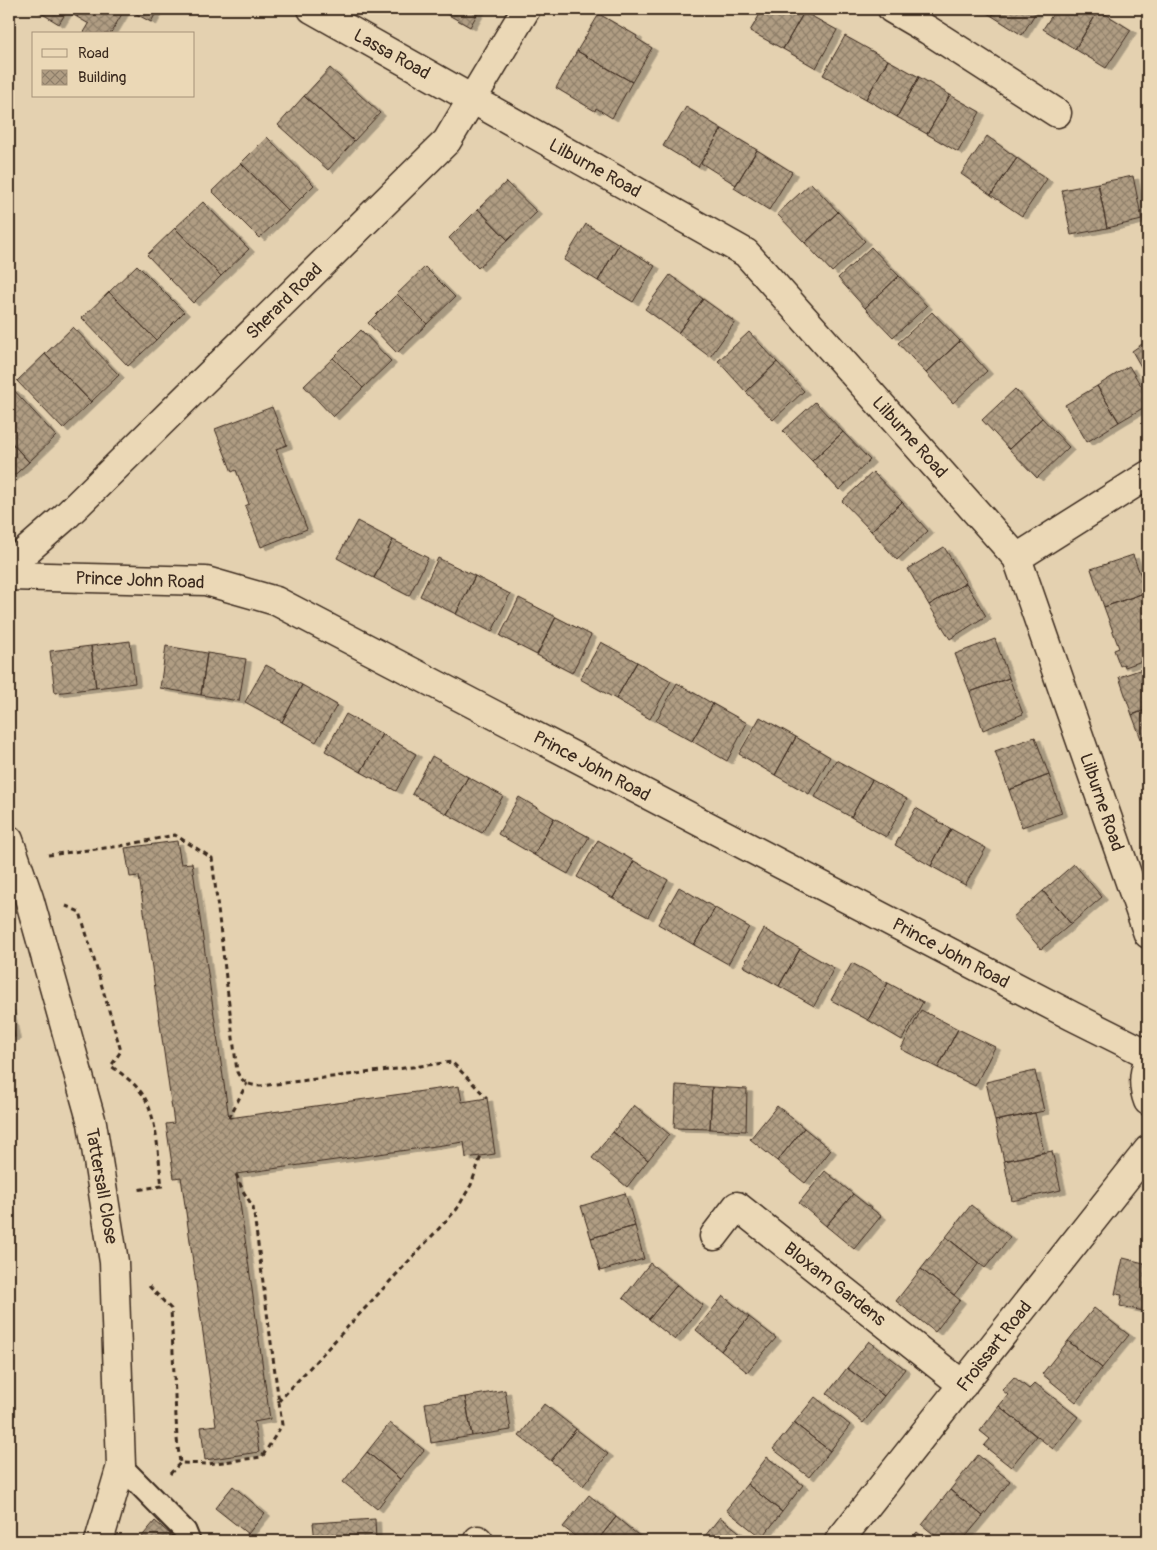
<svg xmlns="http://www.w3.org/2000/svg" width="1157" height="1550" font-family="Pangolin,sans-serif">
<style>
.building{fill:url(#building-cross-hatch);stroke:#3b2a1e;filter:url(#shadow)}
.lines{fill:none;stroke-linecap:round;stroke-linejoin:round}
.lane-casing{stroke:#3b2a1e;stroke-width:25}
.street-casing{stroke:#3b2a1e;stroke-width:31}
.secondary-casing{stroke:#3b2a1e;stroke-width:31}
.path{stroke:#3b2a1e;stroke-width:3;stroke-dasharray:5 4;stroke-linecap:butt}
.lane{stroke:#ebd8b6;stroke-width:21}
.street{stroke:#ebd8b6;stroke-width:28}
.secondary{stroke:#ebd8b6;stroke-width:28}
.labels{text-anchor:middle;stroke-width:4.5;stroke-linejoin:round;paint-order:stroke}
.street-label{font-size:18px;fill:#3b2a1e;stroke:#ebd8b6}
</style>
<defs>
<pattern id="building-cross-hatch" width="8" height="8" patternUnits="userSpaceOnUse" patternTransform="scale(1.25)"><rect width="8" height="8" fill="#b09d83"/><path d="M0 0l8 8M0 8l8-8" fill="none" stroke="#90806b"/></pattern>
<filter id="shadow"><feDropShadow dx="5.5" dy="3" stdDeviation="0" flood-color="#0004"/></filter>
</defs>
<rect width="100%" height="100%" fill="#e4d1b0"/>
<filter id="ink" filterUnits="userSpaceOnUse"><feTurbulence type="fractalNoise" baseFrequency=".02" numOctaves="2"/><feDisplacementMap in="SourceGraphic" scale="10" xChannelSelector="R" yChannelSelector="G"/><feConvolveMatrix kernelMatrix="1 2 1 2 8 2 1 2 1" color-interpolation-filters="sRGB"/></filter>
<g filter="url(#ink)">
<path class="building" d="M37,9H82L77,17L67,11L59,24L36,10Z
M82,9H125L110,34H83L89,24L77,17Z
M127,9H158L151,22Z
M438,9H480L470,27Z
M763,9H799L804,12L783,49L750,31Z
M980,9H997L992,16Z
M997,9H1038L1022,35L992,16Z
M1056,9L1099,10L1075,49L1043,29Z
M1099,10L1131,30L1106,68L1075,49Z
M804,12L837,30L816,68L783,49Z
M599,14L637,36L636,38L652,48L632,82L577,51Z
M845,36L888,60L866,99L823,75Z
M577,51L632,82L612,118L596,108L595,111L556,88Z
M888,60L919,77L897,117L866,99Z
M330,68L380,113L354,141L304,96Z
M919,77L950,95L927,134L897,117Z
M950,95L980,112L958,152L927,134Z
M304,96L354,141L328,170L278,125Z
M686,107L722,129L698,167L663,146Z
M722,129L757,150L736,185L701,163Z
M987,136L1017,158L991,195L961,174Z
M267,137L314,185L288,211L241,163Z
M757,150L792,172L769,210L734,188Z
M1017,158L1047,179L1022,216L991,195Z
M241,163L288,211L259,238L212,191Z
M1133,176L1142,220L1107,228L1098,183Z
M506,182L537,212L508,240L478,209Z
M811,183L838,212L805,243L777,214Z
M1098,183L1107,228L1071,235L1062,190Z
M203,202L249,249L221,276L175,228Z
M478,209L508,240L478,268L449,238Z
M838,212L865,241L832,272L805,243Z
M586,224L619,244L598,281L564,260Z
M175,228L221,276L193,303L147,255Z
M619,244L655,266L633,302L598,281Z
M871,247L899,276L865,308L838,278Z
M137,265L184,312L156,340L109,292Z
M425,267L455,297L427,324L397,294Z
M670,275L703,299L678,333L645,309Z
M899,276L927,306L893,337L865,308Z
M109,292L156,340L128,366L82,318Z
M397,294L427,324L397,353L368,323Z
M703,299L735,322L710,357L678,333Z
M932,312L960,341L926,373L898,343Z
M73,327L119,375L91,402L45,354Z
M361,330L391,361L363,388L333,358Z
M749,332L777,362L746,392L718,361Z
M1148,340V379L1132,351Z
M960,341L987,371L953,403L926,373Z
M45,354L91,402L63,429L17,381Z
M333,358L363,388L333,417L304,386Z
M777,362L804,391L773,420L746,392Z
M1129,366L1148,397V405L1119,422L1097,386Z
M1097,386L1119,422L1087,442L1065,405Z
M12,388L56,436L29,462L9,440V391Z
M1015,389L1042,418L1009,449L982,420Z
M815,402L843,432L812,461L783,431Z
M272,407L287,445L276,449L307,529L261,547L245,506L249,504L236,470L232,472L215,429Z
M1042,418L1069,447L1037,478L1009,449Z
M843,432L870,460L839,490L812,461Z
M9,440L29,462L9,480Z
M873,472L902,502L871,531L842,501Z
M902,502L928,531L897,560L871,531Z
M357,521L393,540L374,578L337,558Z
M393,540L428,558L409,596L374,578Z
M944,547L966,583L929,605L908,569Z
M1133,555L1147,592L1104,607L1091,569Z
M438,558L475,576L456,614L420,596Z
M475,576L510,594L492,632L456,614Z
M966,583L986,616L950,639L929,605Z
M1147,592L1148,597V659L1125,667L1124,664L1120,666L1114,650L1119,648L1104,607Z
M519,598L556,617L537,655L500,636Z
M556,617L591,635L572,673L537,655Z
M995,639L1009,678L970,692L955,654Z
M130,641L135,683L96,688L91,646Z
M601,642L637,662L616,699L580,679Z
M91,646L96,688L55,693L50,651Z
M166,646L207,653L201,695L160,688Z
M207,653L246,659L239,701L201,695Z
M637,662L671,681L650,719L616,699Z
M266,665L302,685L282,722L245,702Z
M1148,667V709L1132,715L1119,677Z
M1009,678L1023,714L983,730L970,692Z
M677,683L713,704L692,741L656,721Z
M302,685L337,705L316,742L282,722Z
M713,704L747,723L727,761L692,741Z
M1148,709V752H1146L1132,715Z
M346,714L382,734L361,772L325,751Z
M760,717L796,737L775,775L739,754Z
M382,734L416,754L396,791L361,772Z
M796,737L830,757L809,794L775,775Z
M1035,737L1049,775L1009,790L995,751Z
M432,756L468,777L447,814L412,794Z
M836,760L872,780L851,817L815,797Z
M1049,775L1062,813L1022,827L1009,790Z
M468,777L503,796L482,833L447,814Z
M872,780L907,799L886,837L851,817Z
M519,797L554,818L534,855L498,834Z
M916,808L951,829L931,866L895,845Z
M554,818L589,837L568,874L534,855Z
M951,829L986,848L965,885L931,866Z
M598,840L634,861L613,898L577,877Z
M177,841L181,864L192,863L229,1118L459,1086L462,1102L487,1098L495,1154L466,1158L464,1142L236,1174L270,1419L254,1422L259,1452L205,1460L201,1427L216,1425L181,1177L174,1178L166,1124L174,1123L139,876L130,877L125,848Z
M634,861L668,880L648,917L613,898Z
M1074,864L1102,897L1071,924L1043,891Z
M679,887L715,908L694,945L658,924Z
M1043,891L1071,924L1041,949L1013,917Z
M715,908L749,927L728,964L694,945Z
M764,929L800,949L779,986L743,966Z
M800,949L834,968L814,1006L779,986Z
M852,963L888,983L868,1020L831,1000Z
M888,983L923,1002L902,1040L868,1020Z
M9,1007L15,1037L9,1038Z
M921,1010L958,1029L938,1068L901,1049Z
M958,1029L995,1047L975,1086L938,1068Z
M1035,1071L1044,1111L995,1121L986,1082Z
M676,1085L712,1087L710,1129L674,1128Z
M712,1087L747,1089L746,1131L710,1129Z
M634,1105L669,1134L648,1160L613,1132Z
M777,1106L804,1128L777,1161L750,1139Z
M1035,1113L1044,1152L1004,1161L995,1121Z
M804,1128L831,1150L805,1183L777,1161Z
M613,1132L648,1160L627,1187L592,1158Z
M1052,1151L1061,1190L1012,1201L1004,1161Z
M825,1171L853,1194L826,1226L799,1203Z
M625,1193L635,1226L591,1238L581,1206Z
M853,1194L881,1216L854,1249L826,1226Z
M971,1205L1010,1237L985,1268L946,1237Z
M635,1226L644,1259L600,1271L591,1238Z
M946,1237L979,1263L954,1295L921,1269Z
M1123,1258L1148,1264V1312L1120,1306L1122,1295L1115,1294Z
M650,1263L677,1285L649,1319L623,1298Z
M921,1269L960,1300L935,1332L896,1301Z
M677,1285L703,1305L675,1340L649,1319Z
M723,1296L749,1317L721,1351L696,1330Z
M1094,1308L1129,1335L1102,1368L1068,1341Z
M749,1317L776,1338L747,1372L721,1351Z
M869,1341L905,1369L884,1396L847,1368Z
M1068,1341L1102,1368L1076,1402L1042,1374Z
M847,1368L884,1396L863,1423L827,1394Z
M1014,1377L1029,1389L1035,1383L1078,1417L1053,1449L999,1406L1008,1395L1002,1390Z
M505,1390L511,1430L472,1436L465,1397Z
M465,1397L472,1436L431,1443L425,1403Z
M815,1397L850,1425L830,1451L794,1423Z
M544,1404L576,1429L551,1461L519,1436Z
M999,1406L1036,1436L1011,1467L984,1446L990,1439L980,1431Z
M390,1423L424,1450L400,1479L367,1452Z
M794,1423L830,1451L809,1477L773,1449Z
M576,1429L608,1454L583,1486L551,1461Z
M367,1452L400,1479L377,1509L343,1482Z
M978,1455L1010,1481L983,1516L950,1490Z
M767,1457L803,1485L782,1512L747,1484Z
M747,1484L782,1512L762,1538L726,1510Z
M233,1486L265,1513L248,1534L215,1508Z
M950,1490L983,1516L962,1541H942L922,1525Z
M589,1495L616,1517L597,1541H581L563,1527Z
M616,1517L643,1539L641,1541H597Z
M720,1517L751,1541H701Z
M375,1519L376,1541H315L313,1523Z
M155,1521L177,1540L176,1541H138Z
M917,1532L928,1541H909Z
M248,1534L256,1541H242Z"/>
<g class="lines">
<g class="lane-casing">
<path id="lane" d="M121,1466L185,1531L189,1541"/>
</g>
<g class="street-casing">
<path id="street" d="M312,9L746,253L1017,558L1148,934
M892,9L928,30L1057,113
M1017,558L1148,475
M9,576L206,581L276,601L1072,1016L1148,1054
M9,840L29,898L92,1123L114,1262L121,1466L99,1541
M1148,1062C1143,1075 1143,1088 1148,1101
M714,1236L737,1206L963,1385
M478,1540L479,1541
M839,1541L1148,1150"/>
</g>
<g class="secondary-casing">
<path id="secondary" d="M9,566L65,517L447,141L526,9"/>
</g>
<path class="path" d="M48,855L121,846L175,835L212,858L237,1072C242,1082 248,1085 260,1086L452,1062L487,1098
M66,906L80,912L121,1051L111,1066C122,1074 135,1083 143,1095C158,1118 158,1159 162,1186L136,1190
M229,1118L247,1083
M149,1286L171,1309L177,1439L180,1463L208,1464L262,1457L282,1425L253,1207L243,1191L236,1174
M278,1402L457,1209L471,1185L481,1156
M170,1474L180,1463"/>
<use href="#lane" class="lane"/>
<use href="#street" class="street"/>
<use href="#secondary" class="secondary"/>
</g>
</g>
<g class="labels">
<g class="street-label">
<text transform="translate(392 54) rotate(29)" y="6">Lassa Road</text>
<text transform="translate(595 168) rotate(29)" y="6">Lilburne Road</text>
<text transform="translate(284 301) rotate(-45)" y="6">Sherard Road</text>
<text transform="translate(910 437) rotate(48)" y="6">Lilburne Road</text>
<text transform="translate(140 580) rotate(2)" y="6">Prince John Road</text>
<text transform="translate(592 766) rotate(28)" y="6">Prince John Road</text>
<text transform="translate(1102 802) rotate(71)" y="6">Lilburne Road</text>
<text transform="translate(951 953) rotate(28)" y="6">Prince John Road</text>
<text transform="translate(102 1186) rotate(80)" y="6">Tattersall Close</text>
<text transform="translate(835 1284) rotate(38)" y="6">Bloxam Gardens</text>
<text transform="translate(994 1346) rotate(-52)" y="6">Froissart Road</text>
</g>
</g>
<rect width="1157" height="1550" fill="none" stroke="#ebd8b6" stroke-width="30"/>
<rect x="15" y="15" width="1127" height="1520" fill="none" stroke="#3b2a1e" stroke-width="2" filter="url(#ink)"/>
<rect x="32" y="32" width="162" height="65" fill="#ebd8b6" stroke="#a59279"/>
<rect x="42" y="49" width="25" height="8" fill="#ebd8b6" stroke="#a59279"/>
<text x="78" y="58" font-size="15" fill="#3b2a1e">Road</text>
<rect x="42" y="70" width="25" height="15" fill="url(#building-cross-hatch)" stroke="#a59279"/>
<text x="78" y="82" font-size="15" fill="#3b2a1e">Building</text>
</svg>
